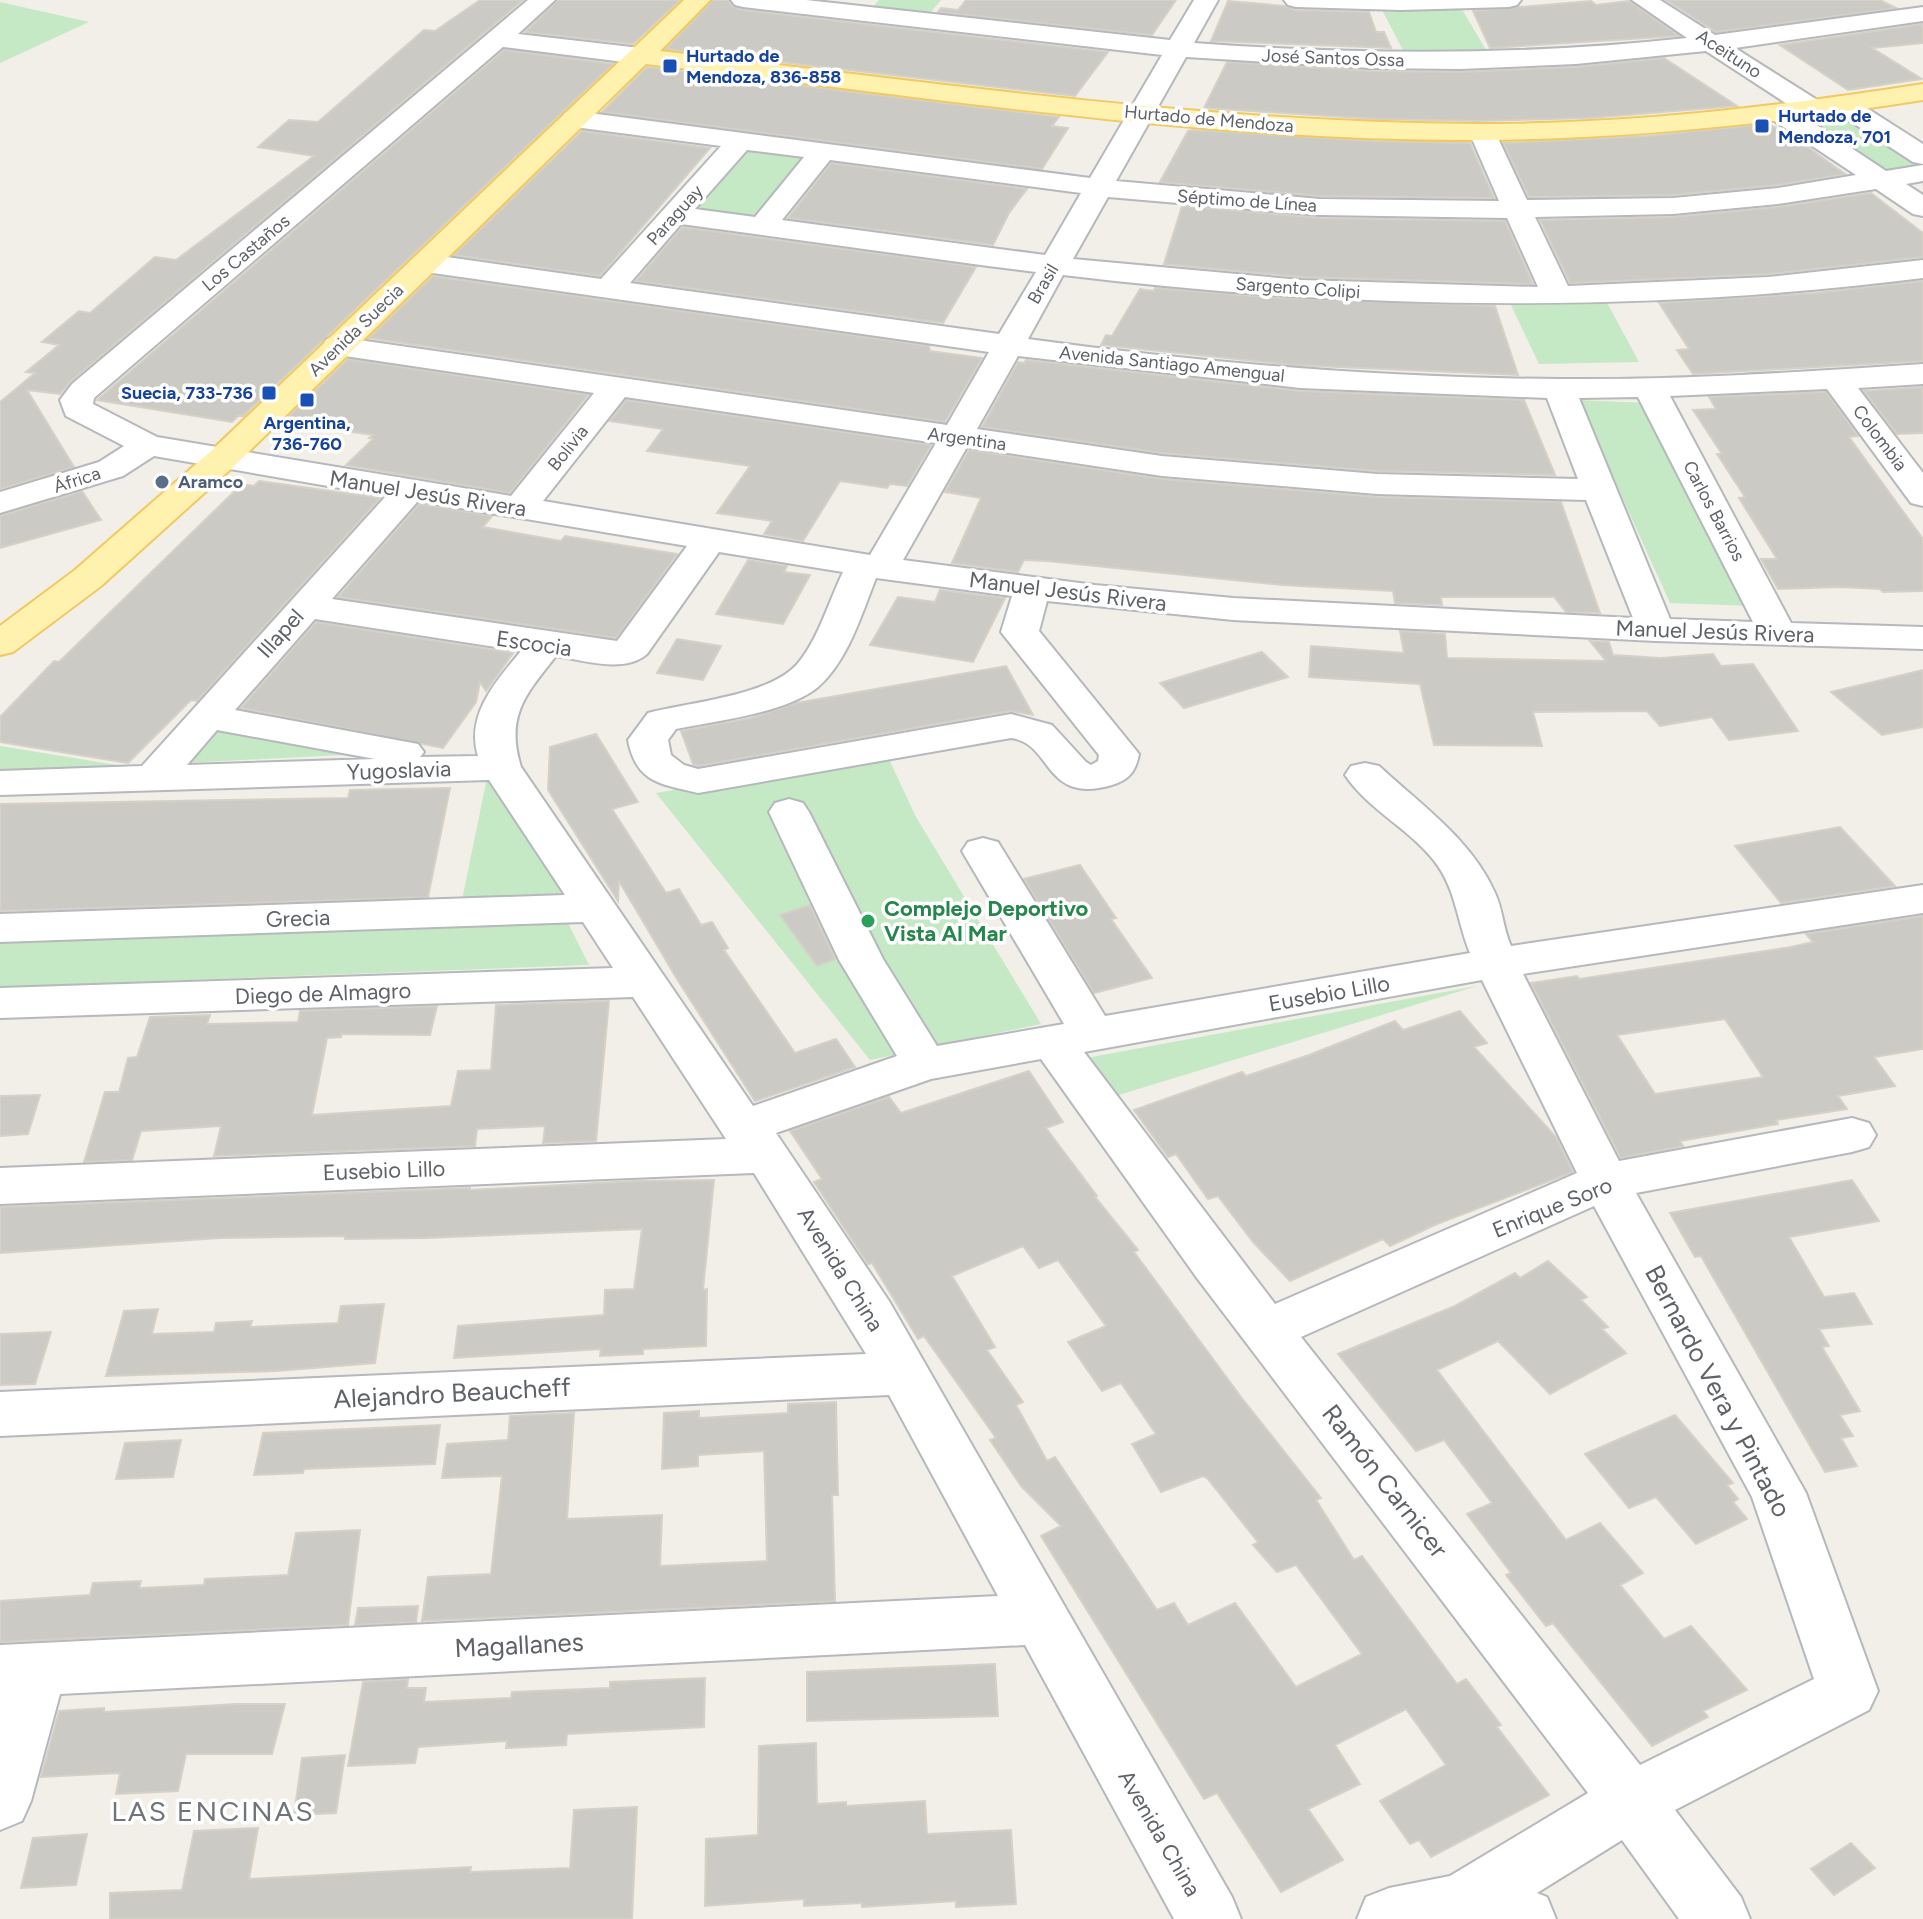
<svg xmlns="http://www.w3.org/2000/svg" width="1923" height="1919" font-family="Figtree,sans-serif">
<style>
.green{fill:#c5e8c5}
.building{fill:#cccac5;stroke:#d6d1c6;stroke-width:2;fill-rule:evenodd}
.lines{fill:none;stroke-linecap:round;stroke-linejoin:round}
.minor-casing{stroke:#b5b8bc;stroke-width:4}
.major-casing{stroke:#f2c960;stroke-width:4}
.minor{fill:#fff;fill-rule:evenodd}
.major{fill:#fff2af;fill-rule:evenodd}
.transit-dot{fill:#1a4fb4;stroke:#fff;stroke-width:3}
.service-dot{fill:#5c6f8a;stroke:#fff;stroke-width:3}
.leisure-dot{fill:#2e9e5b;stroke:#fff;stroke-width:3}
.labels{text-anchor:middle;stroke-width:7;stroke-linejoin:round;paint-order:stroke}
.far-street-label{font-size:18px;fill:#5f6368;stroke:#fff}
.far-transit-label{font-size:18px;font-weight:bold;fill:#164399;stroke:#fff;text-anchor:start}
.far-service-label{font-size:18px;font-weight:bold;fill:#4e5e75;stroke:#fff;text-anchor:start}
.street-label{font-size:22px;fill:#5f6368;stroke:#fff}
.leisure-label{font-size:22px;font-weight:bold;fill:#27864d;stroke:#fff;text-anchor:start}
.near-street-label{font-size:26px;fill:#5f6368;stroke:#fff}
.near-neighbourhood-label{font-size:28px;letter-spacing:2px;fill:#70757a;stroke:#fff}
</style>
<rect width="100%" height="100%" fill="#f1efe8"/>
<path class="green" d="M879,0H941L929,14L872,8Z
M0,2L89,22L0,63Z
M1460,6L1489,55L1406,56L1381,8Z
M1841,115L1923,167L1883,174L1802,121Z
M745,149L810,156L761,218L694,209Z
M1605,299L1639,362L1539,364L1509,301Z
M1578,400L1647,403L1752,606L1670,603Z
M216,727L342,751V755L183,763Z
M0,746L129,767L0,770Z
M887,755L916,817L1041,1024L870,1060L656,793Z
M487,778L572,904L461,905Z
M565,917L589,965L0,987V938Z
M1477,986L1112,1097L1086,1058Z"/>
<path class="building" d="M480,0H523L70,382L60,394L27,390L74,467L0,489V402L35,373L26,372L59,345L42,342L79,311L90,313L155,257L176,260L314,156L258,147L289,120L318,122L424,30L435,31Z
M558,0H680L633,44L525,32Z
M713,0H728L733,7L743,10L1108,52L1075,96L666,49Z
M966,0H1176L1152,35L938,12L941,8L958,10Z
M1666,0H1880L1896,8L1716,32Z
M1228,1L1285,6L1296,10L1369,12L1376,32H1384L1391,48L1211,41Z
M1591,1L1596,5L1629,1L1679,36L1490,48L1473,11Z
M1923,24V43L1872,48L1922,79L1848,90L1780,45Z
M504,50L613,64L243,416H238L232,422L97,400Z
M1664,58L1737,106L1590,118L1479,121L1376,119L1204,108L1227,62L1370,71L1460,72L1576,67Z
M647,67L1059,117L1052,126L1068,128L1042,169L602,112Z
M1766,124L1775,127L1790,142L1798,140L1845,174L1778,185L1673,195L1529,197L1503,143L1647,136Z
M1193,130L1375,141L1470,143L1494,198L1320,196L1160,182L1188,131Z
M582,131L710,148L600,276L454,255Z
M831,163L1027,189L1009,213L993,245L788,218Z
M1871,193L1923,233V257L1768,274L1570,283L1540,220L1673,217L1778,207Z
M1182,206L1320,218L1505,221L1533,284L1301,277L1164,264Z
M682,227L976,267L943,323L636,281Z
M433,276L929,346L930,351L982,358L945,422L369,338Z
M1923,281V361L1693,374L1677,350L1689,349L1659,303L1816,293Z
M1155,288L1278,298L1495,306L1518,375L1293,365L1101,345L1106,335L1112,336L1140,289L1154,291Z
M348,359L588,395L510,493L346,465L373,439L369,438L373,435L283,422Z
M1026,360L1300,391L1524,400L1555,475L1377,471L1162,453L982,427L1018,362L1024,363Z
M1923,387V433L1897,434L1864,391Z
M1826,392L1858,436L1849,437L1923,539V591L1883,592L1880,589L1840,587L1778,589L1761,559H1777L1739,498L1745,497L1717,454H1722L1693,410L1716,409L1709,397Z
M626,400L931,445L907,486L890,484L887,488L840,481L803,541L764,534L772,521L717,513L750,466L647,451L663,429L610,421Z
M969,450L1162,479L1377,497L1561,502L1600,613L1566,612L1554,597H1441L1442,605L1395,603L1393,591L1283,585L1047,561L1024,560L1018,572L952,563L981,498L945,492Z
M259,481L380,498L197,701L191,700L128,763L0,742V717L54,661L59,662L242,484L254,486Z
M82,491L101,520L0,548V516Z
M419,504L492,516L483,527L561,541L565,536L677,554L616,638L338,597Z
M748,560L787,566L784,572L810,575L783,624L716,614Z
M940,590L1005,598L973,662L870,645L898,597L935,602Z
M316,622L513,653L486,691L480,682L476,702L443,748L241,708Z
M1400,631L1445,634L1447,658L1606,661L1590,641L1609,642L1613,655L1661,658L1713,654L1721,666L1753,664L1798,731L1729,740L1712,717L1660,726L1647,711L1533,712L1542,746L1434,745L1420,684L1309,677L1311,646L1404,653Z
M677,639L721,646L703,680L657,673Z
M1262,652L1288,677L1184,708L1160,683Z
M1006,666L1033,715L1010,711L698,766L693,764L681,731L751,718L796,703Z
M1923,670V727L1882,735L1831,692Z
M596,734L638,802L612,809L666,893L679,889L701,925L712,922L728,948L724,950L795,1053L836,1039L855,1067L755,1101L677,979L619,881L618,901L548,790L550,747Z
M450,788L428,897L0,911V804L348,798L350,790Z
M1840,827L1895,886L1781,903L1735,846Z
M1080,865L1116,918L1111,919L1152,978L1094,993L1024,879Z
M810,905L835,959L817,966L780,915Z
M1923,916V1049L1874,1057L1895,1086L1838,1096L1847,1109L1776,1120L1778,1124L1680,1141L1683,1146L1621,1158L1531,983L1577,976L1579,979L1791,947L1813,942L1806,934ZM1725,1019L1763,1077L1655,1094L1617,1035Z
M609,1001L596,1141L543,1143L545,1126L477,1129L475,1146L214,1156L221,1126L141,1131L132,1160L84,1162L105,1092H119L128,1058L137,1057L150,1017L210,1015L207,1024L298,1022L300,1011L437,1006L430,1035L341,1034V1037L327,1038L312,1115L451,1106L458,1071L491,1070L496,1005Z
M1460,1011L1487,1043L1474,1047L1556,1137L1573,1172L1437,1224L1390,1246L1383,1239L1290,1281L1253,1242L1218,1196L1208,1199L1176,1154L1168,1157L1134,1110L1242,1072L1246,1076L1309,1055L1395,1021L1403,1030Z
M1029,1071L1063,1122L1046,1128L1097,1196L1095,1197L1138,1250L1134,1252L1241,1397L1321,1498L1316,1500L1354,1560L1362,1556L1457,1684L1466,1679L1501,1725L1497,1727L1549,1795L1431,1857L1419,1840L1410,1844L1380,1801L1446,1765L1406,1709L1335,1745L1360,1784L1308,1809L1343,1860L1281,1892L1217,1793L1204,1799L1041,1536L1061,1526L1021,1486L990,1440L996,1438L924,1336L918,1339L872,1263L868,1264L814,1182L822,1179L790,1131L889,1097L901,1113ZM1023,1246L1039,1268L1058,1260L1106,1326L1068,1342L1102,1391L1121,1383L1156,1434L1132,1444L1161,1492L1203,1476L1207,1478L1258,1542L1253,1545L1277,1572L1296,1565L1362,1654L1296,1687L1235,1603L1188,1625L1174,1603L1157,1610L1055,1457L1047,1461L1016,1405L1023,1402L987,1350L995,1347L952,1276Z
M40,1095L28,1134L0,1136V1096Z
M714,1180L703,1290L707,1289L706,1346L643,1349V1354L600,1356L601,1349L454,1358L458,1326L604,1315L605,1290L634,1289L642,1229L425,1238L345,1239V1236L220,1238L0,1253V1207L470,1188V1190L634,1181Z
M1852,1180L1879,1221L1789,1237L1824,1297L1854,1293L1872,1324L1819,1329L1829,1346L1822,1347L1860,1411L1840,1415L1853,1436L1841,1438L1857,1466L1825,1472L1701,1256L1695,1257L1670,1213Z
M1548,1261L1587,1297L1581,1300L1608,1327L1602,1329L1626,1353L1550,1394L1498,1341L1437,1370L1566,1540L1600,1523L1643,1573L1620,1585L1664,1639L1691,1626L1747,1690L1703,1711L1708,1717L1652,1746L1553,1623L1546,1626L1506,1575L1511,1573L1467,1514L1492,1503L1444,1440L1416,1451L1338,1354L1455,1306L1515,1273L1520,1278Z
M384,1304L375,1363L276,1371L106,1376L124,1311L158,1309L152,1334L214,1332L216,1323L252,1321L250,1327L338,1323L341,1306Z
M51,1332L35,1384L0,1385V1334Z
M836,1402L838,1495H832L835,1601L422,1621L428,1577L491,1574L502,1476L442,1478L447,1444L508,1440L510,1416L574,1413L567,1519L662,1515L660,1566L767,1561L764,1451L698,1455V1466L662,1469L664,1413L699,1411V1418L788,1413V1404Z
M1675,1415L1733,1483L1727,1485L1738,1499L1733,1502L1747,1519L1696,1544L1656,1497L1629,1508L1585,1454Z
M440,1425L435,1464L304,1469L303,1473L254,1475L263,1433Z
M181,1440L173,1477L116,1479L125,1443Z
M360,1530L348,1625L0,1642V1601L90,1595L93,1583L141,1581L139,1588L204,1585L205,1579L288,1575L296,1533Z
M418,1606L416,1622L355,1625L358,1608Z
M995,1664L998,1716L807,1721V1672Z
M705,1678L704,1727L567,1734L566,1745L506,1748L507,1741L418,1747L415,1763L348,1766L363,1682L408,1679L407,1688H426L424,1702L511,1698L512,1692L610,1688V1682Z
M236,1704H285L272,1754H186L178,1791L116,1794L120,1773L41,1777L59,1711L104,1708V1712Z
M816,1743L817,1804L846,1802V1806L925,1801L927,1834L1011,1830L1016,1904L956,1907V1901L862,1907V1903L804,1906V1899L705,1906L706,1839L758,1835L759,1746Z
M345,1755L336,1813L294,1815L302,1758Z
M637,1807L632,1919H110V1893L182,1890L194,1831L258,1828L249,1879L471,1867L470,1872L570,1868L574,1810Z
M87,1834L76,1885L21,1888L33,1838Z
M1851,1843L1875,1868L1834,1895L1811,1869Z"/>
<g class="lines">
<g class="minor-casing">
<path id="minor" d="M528,0H555L518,34L640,48L649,51L653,56L649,61L640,64L503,47L94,398L93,404L157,437L511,496L594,393L338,355L327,353L322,346L327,339L338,337L947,425L989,352L426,272L416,269L411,263L416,257L426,254L601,279L721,146L574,127L565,125L561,119L565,113L574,111L1090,178L1162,55L743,7L735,5L731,0H806L1170,40L1194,0H1218L1194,43C1359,55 1522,56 1687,38L1632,0H1660L1715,35L1923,7V21L1735,48L1822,103L1826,109L1822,115H1804L1706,51L1576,64L1460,69L1370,68L1186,57L1116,181L1320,199L1499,201L1469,132L1473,126H1491L1495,132L1527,200L1673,198L1778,188L1856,175L1773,120L1769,114L1773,108H1791L1886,171L1923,165V181L1906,184L1923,195V216L1913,214L1876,189L1778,204L1673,214L1535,217L1568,286L1768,277L1923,260V278C1636,314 1350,310 1063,275L1028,339C1203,363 1382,378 1560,379C1681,380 1802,372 1923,364V384L1858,388L1923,473V506L1911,503L1827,389L1670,396L1791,623L1923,627V649L1656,641L1233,620L1047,601L1039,631L1139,754C1136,771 1129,780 1112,785C1043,805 1053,743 1011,738L698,793C661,784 636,783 628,740L648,713C690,702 772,696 799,662C819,637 829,601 843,572L719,552L647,654C624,674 583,660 556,656C526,694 505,716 521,767L753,1106L897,1056L839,960L769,812L775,803L789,799L803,803L809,812L883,959L937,1046L1064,1024L962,851L968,842L983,838L998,842L1105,1016L1470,953C1458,924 1456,892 1438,866C1414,831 1369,811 1345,775L1351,766L1365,763L1379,766C1421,805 1472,840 1495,893C1503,910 1503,929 1511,946L1923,885V913L1523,974L1619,1161L1852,1118L1869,1123L1876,1135L1869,1147L1852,1152L1636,1193L1806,1493L1878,1691L1869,1710L1675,1810L1741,1897L1750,1919H1679L1622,1840L1537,1893L1547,1897L1556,1919H1357L1366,1897L1389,1888L1450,1876L1588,1793L1197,1278L1041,1059L931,1079L776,1133L889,1301L1232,1897L1241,1919H1174L1025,1645L60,1694L31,1801L22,1821L0,1830V1645L998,1596L889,1395L0,1436V1392L866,1354L754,1173L0,1204V1168L726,1139L633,997L0,1018V988L613,968L583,922L0,942V914L565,895L489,780L0,795V771L142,766L386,496L154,456L123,476L0,513V492L99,462L124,446L66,416L60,400L72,384ZM747,150L804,157L755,217L695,209ZM830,160L1081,193L1045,255L782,220ZM1108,197L1320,215L1507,218L1538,287L1301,280L1073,259ZM681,224L988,266L1036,272L999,334L630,283ZM1018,356L1300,388L1547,398L1578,479L1377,474L1162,456L977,429ZM625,397L936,443L870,555L543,501ZM1638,397L1753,622L1670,619L1579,398ZM967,447L1162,476L1377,494L1586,500L1633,618L1233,598L1095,585L903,560ZM418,501L687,546L617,641L332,599ZM876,578L1012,596L1001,632L1099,755L1098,761L1091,765L1086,762L1052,725L1011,714L698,769L684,765L671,755L668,740L676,729C715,721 787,713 818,687C848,661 862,613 876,578ZM315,619L521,651C497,680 465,715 478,756L420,757L424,752L418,744L235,710ZM217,730L375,759L187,765ZM1482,980L1577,1173L1275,1304L1084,1052ZM1594,1206L1752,1497L1814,1679L1640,1765L1301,1337Z
M1284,0H1521L1517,5L1509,7L1401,10L1296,7L1288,5Z
M1842,96L1851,98L1923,144V164L1913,162L1833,110L1829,104L1833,98Z"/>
</g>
<g class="major-casing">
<path id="major" d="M684,0H710L660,51C932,82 1204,123 1479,124C1628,124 1776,107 1923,84V100C1776,123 1629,139 1480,140C1201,141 923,96 646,64L234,466L101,586L13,652L0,655V626L75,570L210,452Z"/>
</g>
<use href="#minor" class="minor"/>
<use href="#major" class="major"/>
</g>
<g class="transit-dot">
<rect x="662" y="58" width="16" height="16" rx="4"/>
<rect x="1754" y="118" width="16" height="16" rx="4"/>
<rect x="261" y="385" width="16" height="16" rx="4"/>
<rect x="299" y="392" width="16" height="16" rx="4"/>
</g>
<circle class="service-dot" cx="162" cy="482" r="8"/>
<circle class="leisure-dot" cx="868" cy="921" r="8"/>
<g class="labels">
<g class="far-street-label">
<text transform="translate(1729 54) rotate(33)" y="6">Aceituno</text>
<text transform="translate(1333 58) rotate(2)" y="6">José Santos Ossa</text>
<text transform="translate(1209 119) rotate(5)" y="6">Hurtado de Mendoza</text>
<text transform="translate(1247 201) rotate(4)" y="6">Séptimo de Línea</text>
<text transform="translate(675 215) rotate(-48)" y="6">Paraguay</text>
<text transform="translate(246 253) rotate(-40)" y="6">Los Castaños</text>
<text transform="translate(1043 284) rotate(-60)" y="6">Brasil</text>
<text transform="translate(1298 288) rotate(4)" y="6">Sargento Colipi</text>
<text transform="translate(356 330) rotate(-44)" y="6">Avenida Suecia</text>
<text transform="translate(1172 364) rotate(6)" y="6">Avenida Santiago Amengual</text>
<text transform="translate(1880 438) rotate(53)" y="6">Colombia</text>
<text transform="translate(967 439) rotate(8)" y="6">Argentina</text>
<text transform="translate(568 448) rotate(-51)" y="6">Bolivia</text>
<text transform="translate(77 480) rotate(-18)" y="6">África</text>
<text transform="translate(1714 511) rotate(62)" y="6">Carlos Barrios</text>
</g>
<g class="far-transit-label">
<text x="686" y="62">Hurtado de<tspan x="686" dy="21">Mendoza, 836-858</tspan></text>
<text x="1778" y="122">Hurtado de<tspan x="1778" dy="21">Mendoza, 701</tspan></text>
<text x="253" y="399" text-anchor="end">Suecia, 733-736</text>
<text x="307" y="429" text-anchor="middle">Argentina,<tspan x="307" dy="21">736-760</tspan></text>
</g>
<g class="far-service-label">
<text x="178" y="488">Aramco</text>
</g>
<g class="street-label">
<text transform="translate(428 493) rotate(9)" y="8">Manuel Jesús Rivera</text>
<text transform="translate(1068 591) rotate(7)" y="8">Manuel Jesús Rivera</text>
<text transform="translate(1715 631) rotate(2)" y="8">Manuel Jesús Rivera</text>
<text transform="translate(280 633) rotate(-48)" y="8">Illapel</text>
<text transform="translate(534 643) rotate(8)" y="8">Escocia</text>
<text transform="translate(399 770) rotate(-2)" y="8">Yugoslavia</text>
<text transform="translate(298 918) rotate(-2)" y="8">Grecia</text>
<text transform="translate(323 993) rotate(-2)" y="8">Diego de Almagro</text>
<text transform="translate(1329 993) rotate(-10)" y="8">Eusebio Lillo</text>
<text transform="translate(384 1170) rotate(-2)" y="8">Eusebio Lillo</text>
<text transform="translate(1552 1207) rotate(-22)" y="8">Enrique Soro</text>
<text transform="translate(841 1269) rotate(58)" y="8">Avenida China</text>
<text transform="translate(1160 1833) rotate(60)" y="8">Avenida China</text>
</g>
<g class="leisure-label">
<text x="884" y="916">Complejo Deportivo<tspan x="884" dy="25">Vista Al Mar</tspan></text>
</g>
<g class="near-street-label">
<text transform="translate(1718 1391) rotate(62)" y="9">Bernardo Vera y Pintado</text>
<text transform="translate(452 1393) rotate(-3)" y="9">Alejandro Beaucheff</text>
<text transform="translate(1385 1481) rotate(52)" y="9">Ramón Carnicer</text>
<text transform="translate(519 1645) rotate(-3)" y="9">Magallanes</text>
</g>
<g class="near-neighbourhood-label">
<text x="213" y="1821">LAS ENCINAS</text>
</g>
</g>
</svg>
